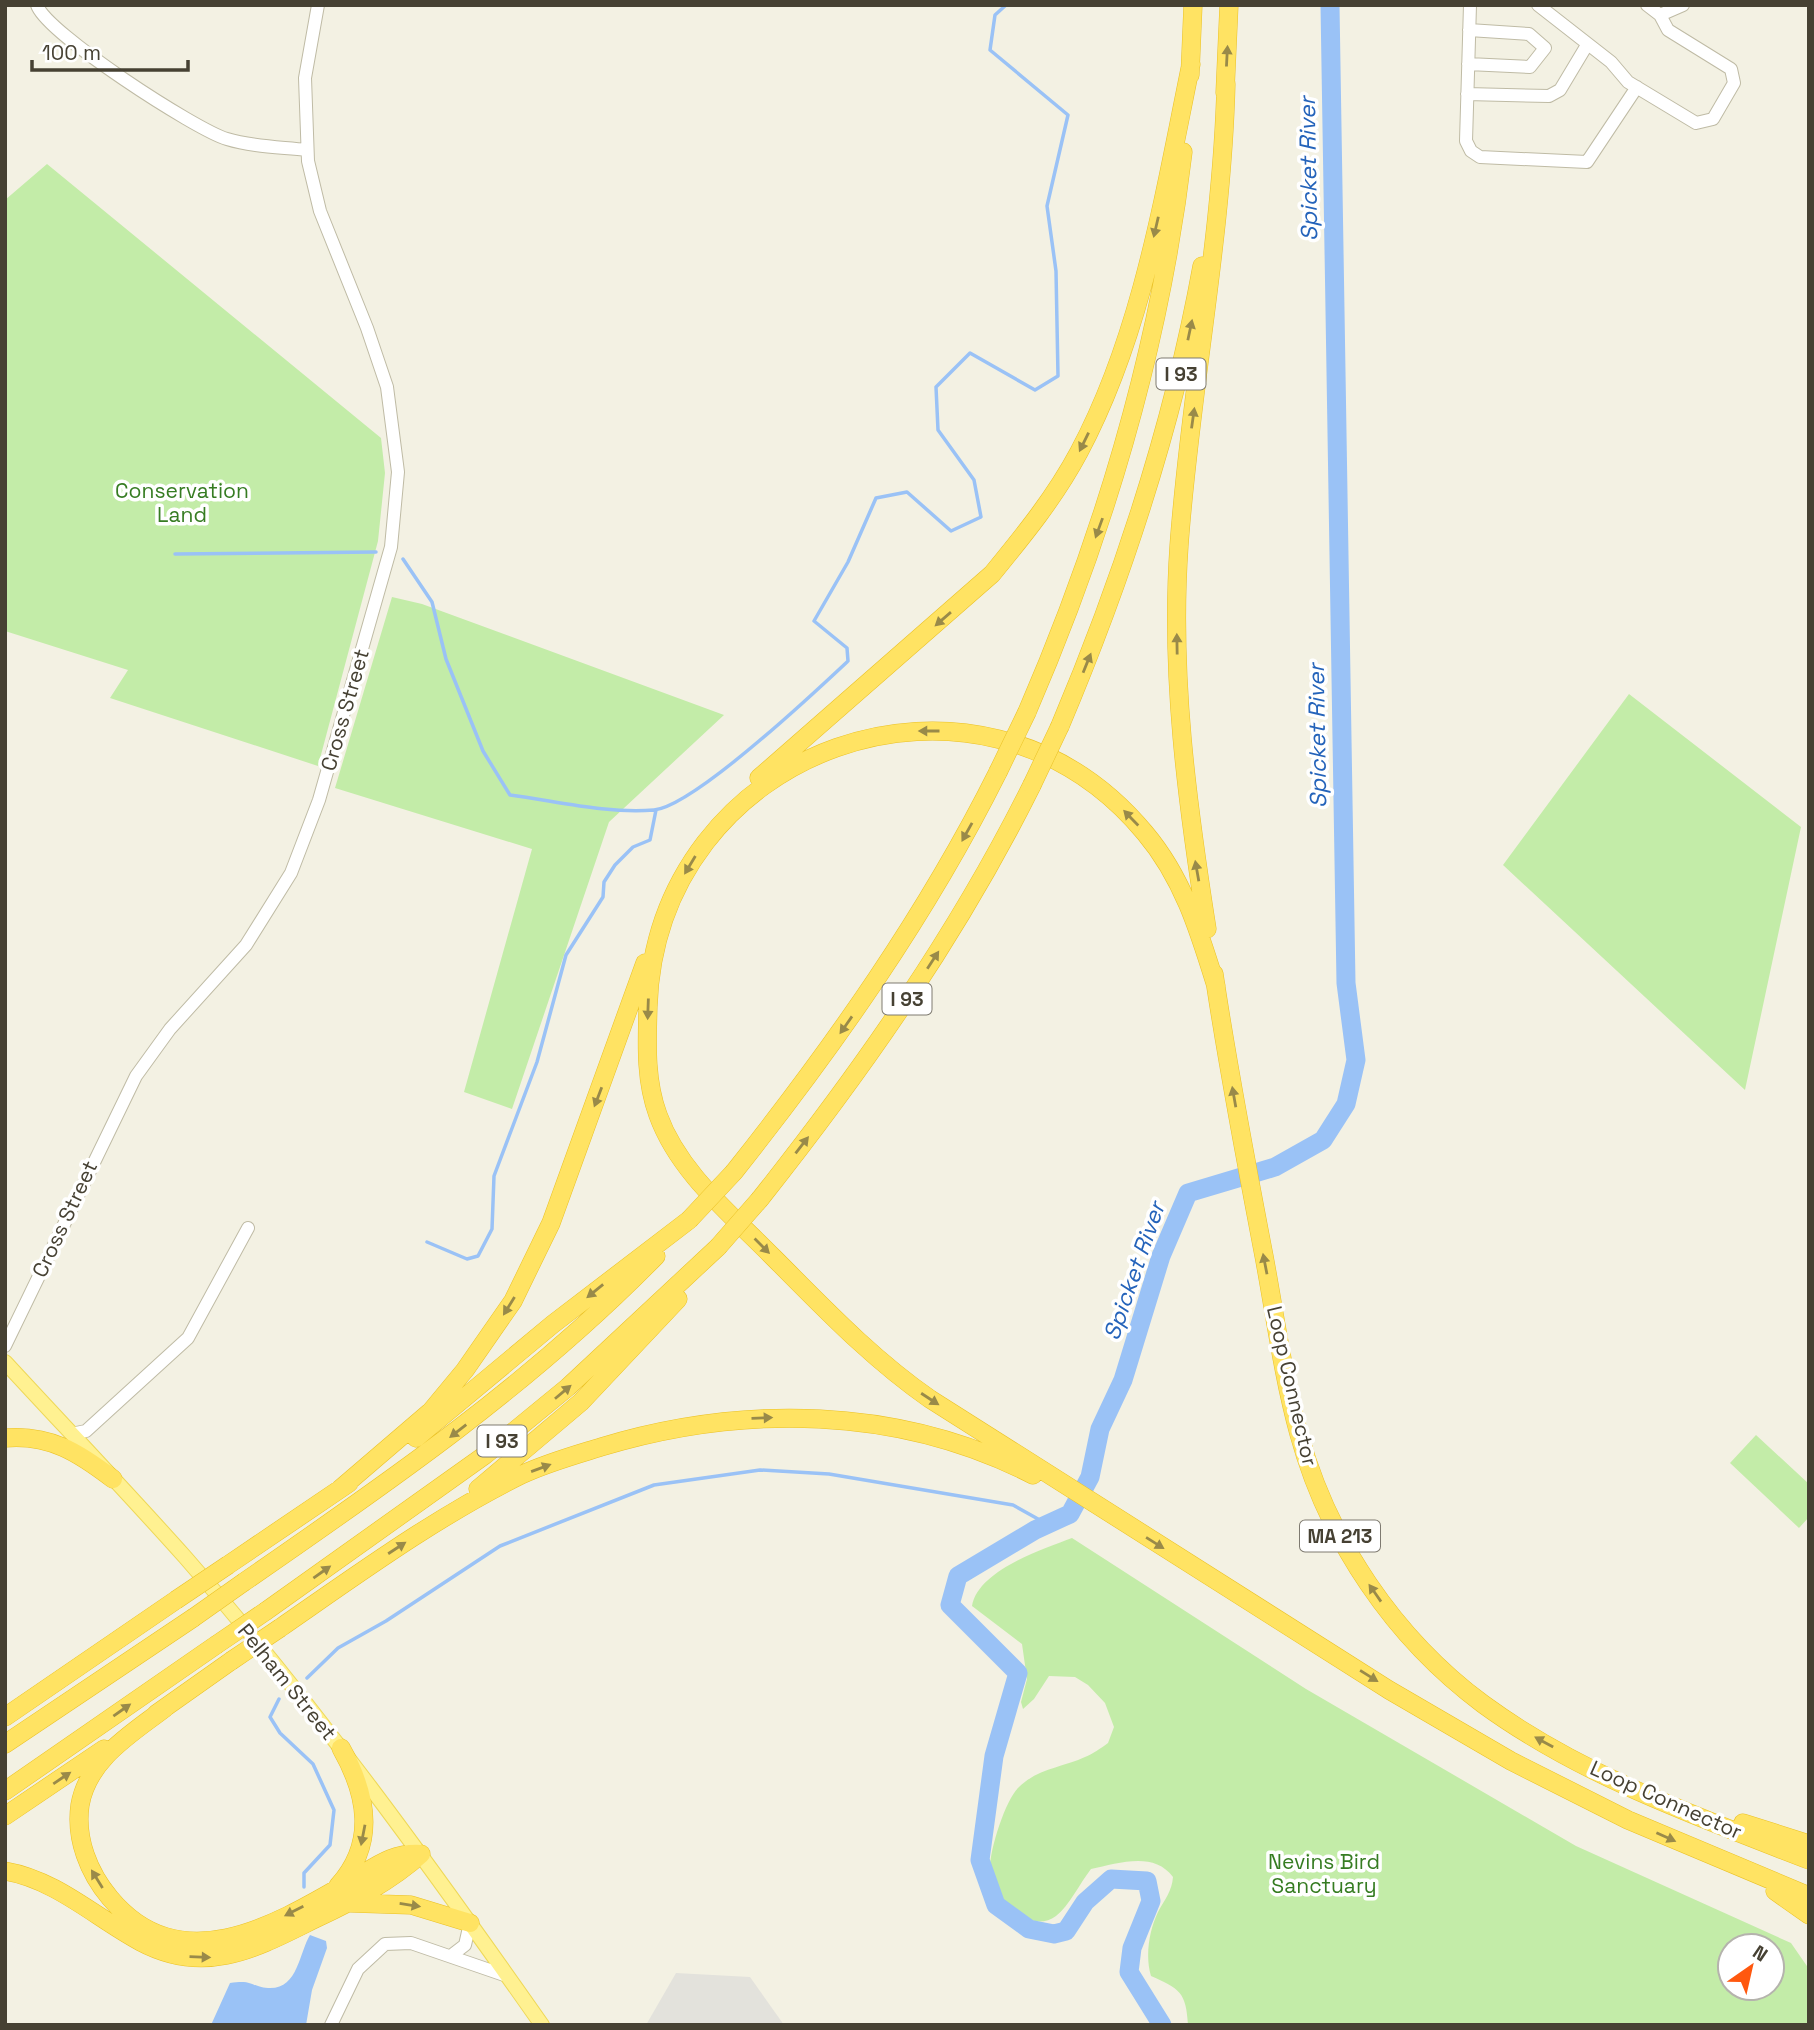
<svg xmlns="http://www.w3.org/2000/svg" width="1814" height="2030" font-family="'Space Grotesk',sans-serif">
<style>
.green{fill:#c3eca8;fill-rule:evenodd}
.parking{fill:#e3e2dc}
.water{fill:#9ac2f6}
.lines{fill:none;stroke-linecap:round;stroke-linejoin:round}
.stream{stroke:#9ac2f6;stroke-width:3.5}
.river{stroke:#9ac2f6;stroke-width:19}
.minor-casing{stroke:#bfbba5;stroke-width:14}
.major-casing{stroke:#eed857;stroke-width:16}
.highway-casing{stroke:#eac126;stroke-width:19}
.minor{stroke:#fff;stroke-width:12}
.major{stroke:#fff191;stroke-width:14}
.highway{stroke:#ffe363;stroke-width:18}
.highway-bridge-casing{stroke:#eac126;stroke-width:19;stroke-linecap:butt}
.highway-bridge{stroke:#ffe363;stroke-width:18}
.oneway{fill:#998a49}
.labels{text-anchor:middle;stroke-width:7;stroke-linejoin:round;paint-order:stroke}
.shield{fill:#fff;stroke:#7e7a70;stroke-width:2}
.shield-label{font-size:19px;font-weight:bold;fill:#464133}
.park-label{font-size:21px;fill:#367c22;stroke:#fff}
.street-label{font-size:21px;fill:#464133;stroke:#fff}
.water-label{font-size:23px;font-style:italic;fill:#2463ba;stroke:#fff}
</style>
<rect width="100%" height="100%" fill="#f3f1e3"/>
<path class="green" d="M47,164L381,438L385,473L378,541L318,766L110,698L128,670L5,631V200Z
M392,597L422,604L724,715L609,822L512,1109L464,1092L532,849L335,788Z
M1629,694L1801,827L1745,1090L1503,865Z
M1756,1435L1809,1484V1517L1799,1528L1730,1463Z
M1072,1538L1306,1689L1576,1846L1791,1943L1809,1969V2025H1188C1186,1992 1180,1989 1151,1976C1145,1956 1149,1931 1158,1912C1165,1899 1172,1891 1173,1877C1154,1851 1119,1863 1091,1869C1080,1883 1069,1906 1056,1916C1029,1936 994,1897 990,1873C988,1854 1005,1801 1018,1788C1038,1768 1061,1768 1085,1757C1093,1754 1101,1748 1108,1743L1114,1727L1105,1703L1088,1685L1075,1677L1049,1676L1034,1699L1023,1709L1021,1702L1027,1679L1022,1644L972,1606C978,1570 1043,1549 1072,1538ZM1772,1946V1988H1730V1946Z"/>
<path class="parking" d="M676,1973L750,1977L784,2025H646Z"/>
<path class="water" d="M310,1935L326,1941L327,1948L312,1990L306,2025H211L230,1983C254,1979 251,1987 268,1988C298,1990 299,1953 310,1935Z"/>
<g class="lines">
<path class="stream" d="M175,554L376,552
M403,559L432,602L446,659L483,751L510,795C556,801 607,814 654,810C694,806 815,692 848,661L847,648L814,621L848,562L876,498L907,492L951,531L981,517L974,480L938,430L936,387L970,353L1035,390L1058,376L1056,271L1047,206L1068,115L990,50L995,15L1006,5
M427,1242L467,1259L478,1256L492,1229L494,1176L537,1062L566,955L603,897L604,882L615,865L633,847L650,840L656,810
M307,1678L338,1648L386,1621L500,1546L654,1485L760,1470L829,1474L1013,1505L1047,1524
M279,1699L270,1717L280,1733L313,1764L334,1810L330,1845L304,1873V1887"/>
<path class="river" d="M1162,2025L1129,1972L1132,1948L1151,1901L1147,1881L1111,1879L1085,1902L1066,1931L1054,1934L1029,1929L996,1905L980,1860L994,1756L1018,1673L950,1605L958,1576L1035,1530L1070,1514L1090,1477L1100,1429L1123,1380L1161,1256L1188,1193L1275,1167L1323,1140L1346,1104L1356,1060L1346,983L1330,5"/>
<g class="minor-casing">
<path id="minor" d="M37,5C46,33 196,130 227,139C253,147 281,147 307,150
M1470,5L1466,141L1471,151L1480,157L1587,162L1637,87
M1538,5L1611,62L1628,82L1696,123L1713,119L1734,83L1731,69L1668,30L1660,15L1683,5
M1647,5L1660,15
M1468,64L1530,67L1545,48L1529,34L1469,30
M1467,94L1549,96L1560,90L1587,45
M5,1346L136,1076L170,1029L246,945L291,873L319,800L391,547L398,472L387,387L367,328L320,211L308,161L305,78L318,5
M71,1434L86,1431L188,1338L248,1228
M452,1955L465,1945L470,1923
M331,2025L358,1969L385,1944L411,1943L507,1976"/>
</g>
<g class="major-casing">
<path id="major" d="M5,1362C65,1427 126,1491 185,1557C314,1705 429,1864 542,2025"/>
</g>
<g class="highway-casing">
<path id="highway" d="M1190,75L1193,5
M1225,93L1229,5
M1027,712C1105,532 1160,347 1183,152
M1060,726C1123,577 1173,426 1202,266
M759,778L992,574C1024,535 1055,497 1079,452C1142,334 1164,195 1191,64
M1207,929C1187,802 1170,675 1179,546C1190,391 1222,240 1226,84
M1214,974C1228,1069 1246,1162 1264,1256C1275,1315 1283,1376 1299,1434C1328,1540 1394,1638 1483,1704C1580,1775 1698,1817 1809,1860
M1216,986C1199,931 1183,878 1145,833C978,632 656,748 648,1007C647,1043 645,1080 658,1115C679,1173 731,1214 773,1257C823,1307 871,1358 930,1399L1389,1690L1511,1761L1628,1820L1809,1896
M734,1172C834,1046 926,916 998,772
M760,1199C863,1069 958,934 1032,785
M5,1438C50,1434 79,1453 113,1479
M416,1438L553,1324L689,1220
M340,1489L431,1411L465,1370L513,1301L551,1223L645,963
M478,1489L581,1402L678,1299
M228,1565L349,1483
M244,1582C389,1482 532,1383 656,1256
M266,1611L485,1455L568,1387L718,1247
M280,1628C358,1574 436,1517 521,1475C546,1463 575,1455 601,1447C743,1404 899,1406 1033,1475
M165,1708C131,1734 88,1759 80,1805C75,1839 89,1873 110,1898C180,1982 275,1925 349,1882C374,1868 391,1852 421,1854
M156,1714L231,1661
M5,1717L176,1600
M5,1744L193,1618
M5,1791L216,1645
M5,1816L104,1749
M1743,1823L1809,1844
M5,1871C57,1880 96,1918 141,1942C207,1977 258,1947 317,1918C353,1901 391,1881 421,1854
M338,1886C377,1843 367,1794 341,1748
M1775,1891L1809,1915
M351,1903L411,1905L470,1923"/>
</g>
<use href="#minor" class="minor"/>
<use href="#major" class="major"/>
<use href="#highway" class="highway"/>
<g class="highway-bridge-casing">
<path id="highway-bridge" d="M998,772L1027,712
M1032,785L1060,726
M689,1220L734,1172
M718,1247L760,1199
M176,1600L228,1565
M193,1618L244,1582
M216,1645L266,1611
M231,1661L280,1628"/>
</g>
<use href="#highway-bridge" class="highway-bridge"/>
</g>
<defs><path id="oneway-solid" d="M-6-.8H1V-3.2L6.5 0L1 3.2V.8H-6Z" transform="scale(1.75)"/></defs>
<g class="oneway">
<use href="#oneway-solid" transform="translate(1227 56) rotate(-87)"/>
<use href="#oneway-solid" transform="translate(1156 227) rotate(103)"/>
<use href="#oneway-solid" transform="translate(1190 330) rotate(-78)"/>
<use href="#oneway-solid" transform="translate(1193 418) rotate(-82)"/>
<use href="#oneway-solid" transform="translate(1084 442) rotate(116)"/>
<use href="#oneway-solid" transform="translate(1099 528) rotate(110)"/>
<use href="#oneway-solid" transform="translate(943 619) rotate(139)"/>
<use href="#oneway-solid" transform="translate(1177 644) rotate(-91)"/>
<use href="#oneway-solid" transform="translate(1087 663) rotate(-68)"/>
<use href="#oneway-solid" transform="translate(929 731) rotate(180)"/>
<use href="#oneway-solid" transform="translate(1131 818) rotate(-134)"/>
<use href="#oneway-solid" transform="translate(967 832) rotate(119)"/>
<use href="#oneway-solid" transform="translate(690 865) rotate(121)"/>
<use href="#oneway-solid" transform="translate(1197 871) rotate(-100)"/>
<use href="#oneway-solid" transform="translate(933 960) rotate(-57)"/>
<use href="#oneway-solid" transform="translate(648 1009) rotate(92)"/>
<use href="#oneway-solid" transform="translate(846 1025) rotate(125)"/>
<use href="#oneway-solid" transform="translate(598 1097) rotate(111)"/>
<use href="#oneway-solid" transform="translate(1234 1097) rotate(-100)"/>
<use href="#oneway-solid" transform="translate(802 1145) rotate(-52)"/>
<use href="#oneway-solid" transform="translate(762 1246) rotate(45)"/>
<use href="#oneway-solid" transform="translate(1265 1264) rotate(-101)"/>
<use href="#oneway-solid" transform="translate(595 1291) rotate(141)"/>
<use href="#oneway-solid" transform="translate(509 1306) rotate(122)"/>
<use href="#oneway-solid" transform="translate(563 1392) rotate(-40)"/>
<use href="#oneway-solid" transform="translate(930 1399) rotate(33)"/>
<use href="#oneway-solid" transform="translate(762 1418) rotate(-2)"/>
<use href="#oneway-solid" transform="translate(458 1431) rotate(142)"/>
<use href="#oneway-solid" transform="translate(541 1468) rotate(-20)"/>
<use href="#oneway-solid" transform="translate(1155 1543) rotate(32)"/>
<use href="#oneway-solid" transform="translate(397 1548) rotate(-33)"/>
<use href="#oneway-solid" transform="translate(322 1572) rotate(-35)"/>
<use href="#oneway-solid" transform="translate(1375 1593) rotate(-125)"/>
<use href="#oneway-solid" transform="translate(1369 1676) rotate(32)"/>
<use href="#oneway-solid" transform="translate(122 1710) rotate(-35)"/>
<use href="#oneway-solid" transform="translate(1544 1742) rotate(-151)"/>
<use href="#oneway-solid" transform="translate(62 1778) rotate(-34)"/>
<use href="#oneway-solid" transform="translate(363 1835) rotate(101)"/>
<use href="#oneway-solid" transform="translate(1666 1837) rotate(24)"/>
<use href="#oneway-solid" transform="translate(97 1879) rotate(-122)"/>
<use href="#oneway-solid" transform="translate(410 1905) rotate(9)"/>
<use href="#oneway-solid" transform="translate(294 1911) rotate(153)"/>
<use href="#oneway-solid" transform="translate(200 1957) rotate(2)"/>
</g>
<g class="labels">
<g class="shield">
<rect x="1156.5" y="358.5" width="49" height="31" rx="5"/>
<rect x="882.5" y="983.5" width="49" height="31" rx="5"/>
<rect x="477.5" y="1425.5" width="49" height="31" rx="5"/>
<rect x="1300" y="1520.5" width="80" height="31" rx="5"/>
</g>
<g class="shield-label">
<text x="1181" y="381">I 93</text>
<text x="907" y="1006">I 93</text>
<text x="502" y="1448">I 93</text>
<text x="1340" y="1543">MA 213</text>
</g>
<g class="park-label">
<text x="182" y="498">Conservation<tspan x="182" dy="24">Land</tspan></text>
<text x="1324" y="1869">Nevins Bird<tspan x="1324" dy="24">Sanctuary</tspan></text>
</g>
<g class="street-label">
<text transform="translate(345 710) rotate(-74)" y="7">Cross Street</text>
<text transform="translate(65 1219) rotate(-65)" y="7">Cross Street</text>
<text transform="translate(1292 1386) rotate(77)" y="7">Loop Connector</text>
<text transform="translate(287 1682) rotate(51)" y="7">Pelham Street</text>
<text transform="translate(1666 1800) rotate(24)" y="7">Loop Connector</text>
</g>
<g class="water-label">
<text transform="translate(1308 169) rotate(-91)" y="8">Spicket River</text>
<text transform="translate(1317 736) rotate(-91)" y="8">Spicket River</text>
<text transform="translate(1134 1271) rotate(-71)" y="8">Spicket River</text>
</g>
</g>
<rect width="1814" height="2030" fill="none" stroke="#464133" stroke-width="14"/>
<g transform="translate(1751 1967) rotate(34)"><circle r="33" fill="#ffffff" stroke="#b5b3ad" stroke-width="2"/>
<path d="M0-5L12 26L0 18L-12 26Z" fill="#ff580f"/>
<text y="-10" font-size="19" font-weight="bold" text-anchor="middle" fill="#464133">N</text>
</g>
<path d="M32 60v10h156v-10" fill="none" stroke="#464133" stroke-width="3.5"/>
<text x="42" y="60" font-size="21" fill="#464133" stroke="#ffffff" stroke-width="5" paint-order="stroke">100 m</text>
</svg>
